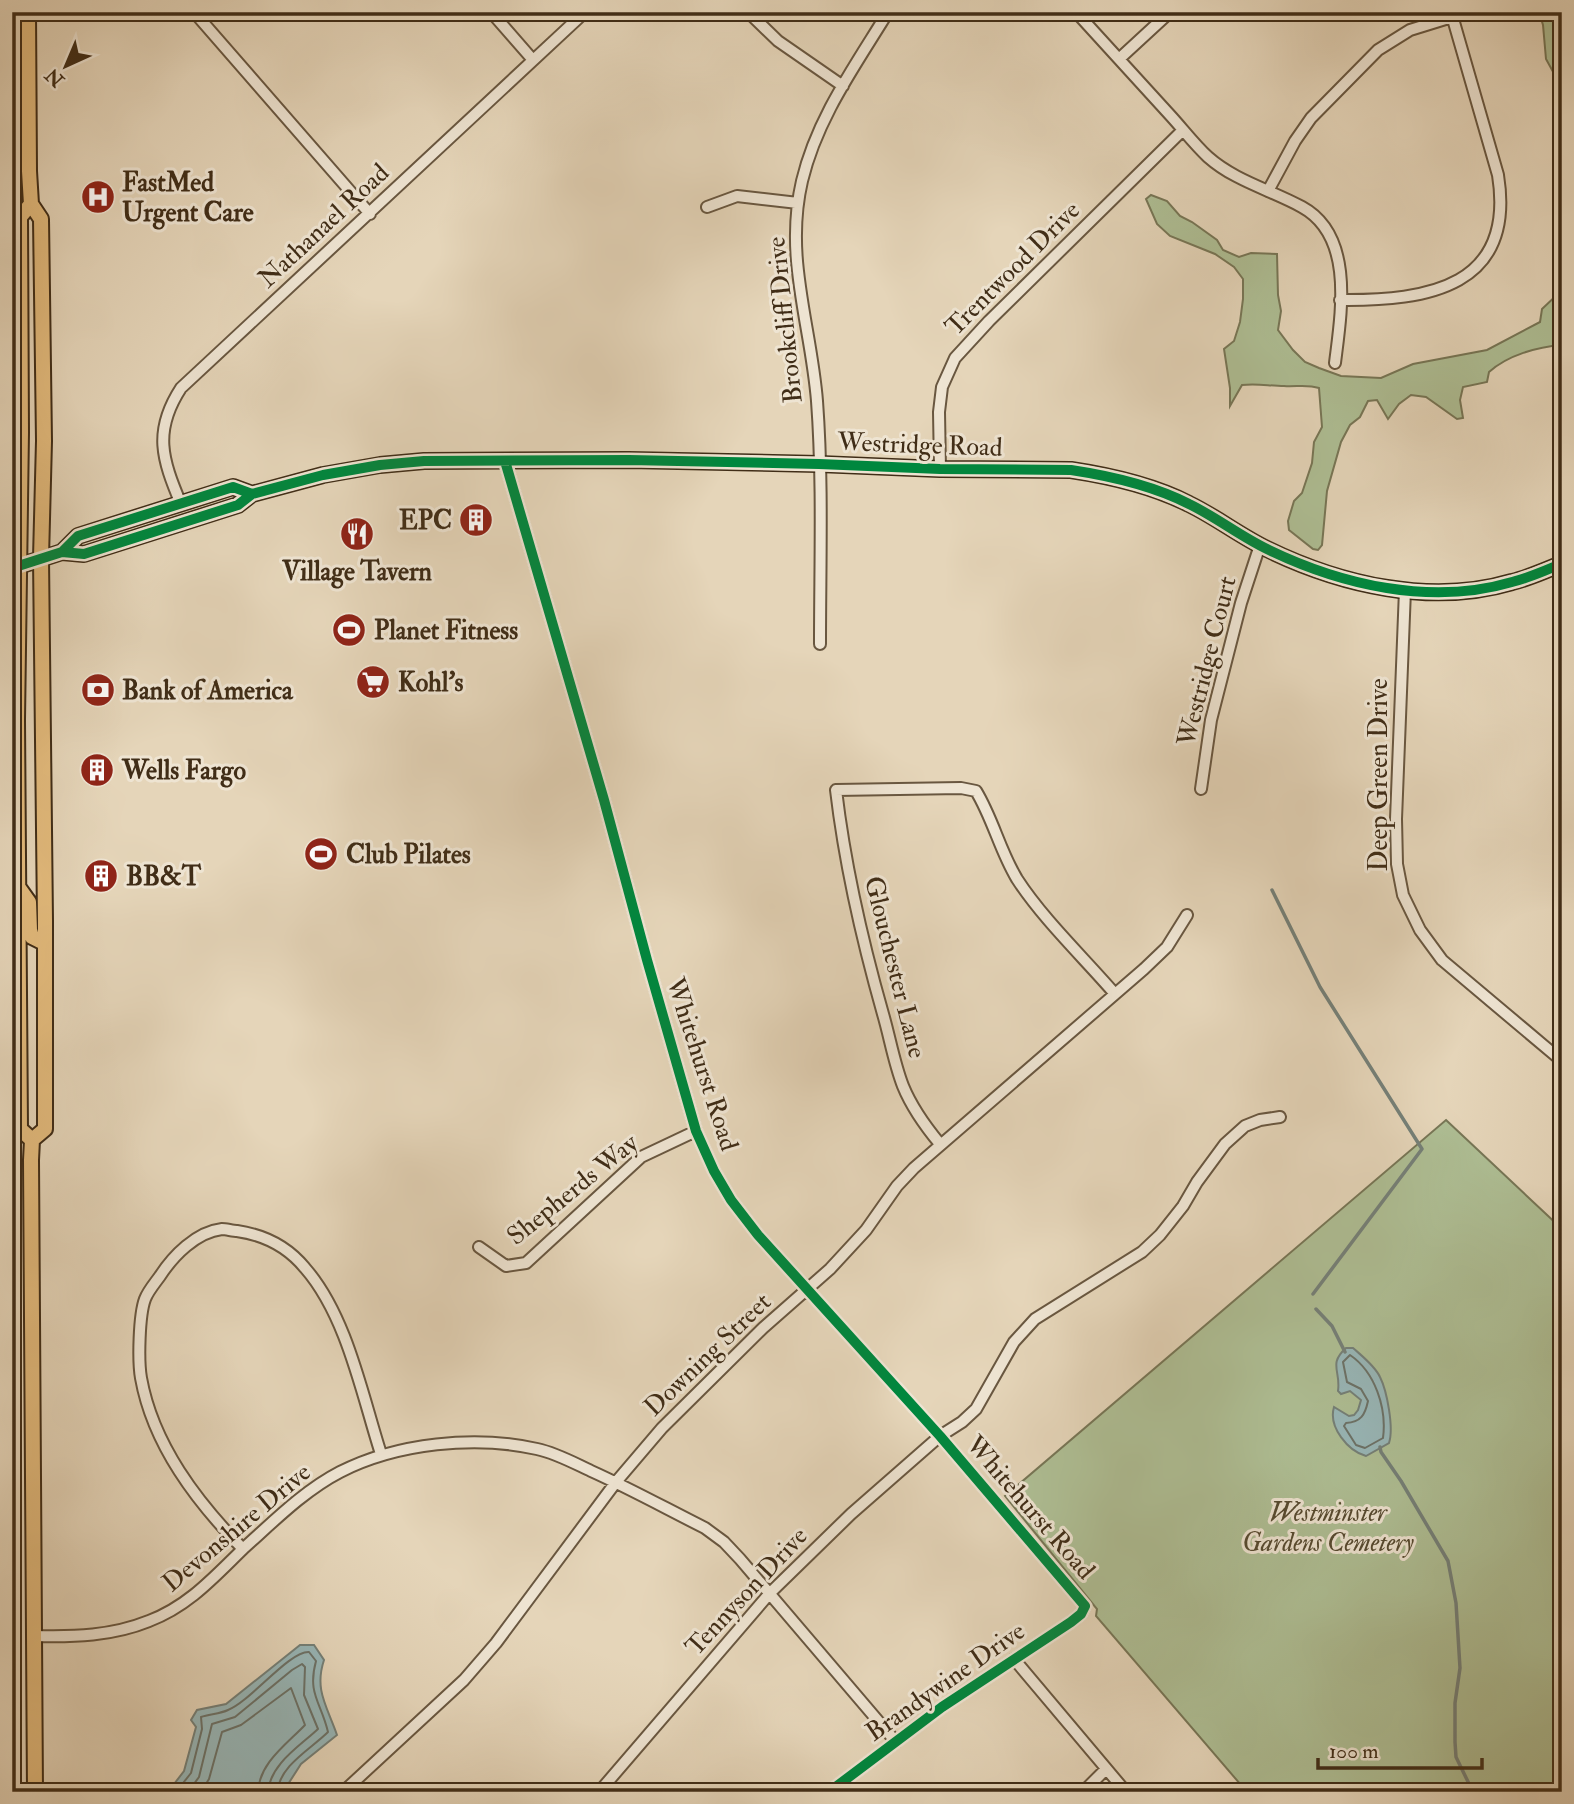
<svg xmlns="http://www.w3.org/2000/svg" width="1574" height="1804" font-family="'IM FELL Double Pica',serif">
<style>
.green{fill:#aebe94;stroke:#777656;stroke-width:2}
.water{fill:#98b7b8;stroke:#758078;stroke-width:2}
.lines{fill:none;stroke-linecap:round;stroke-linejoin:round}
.shore{stroke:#6c7268;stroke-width:2}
.stream{stroke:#758078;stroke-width:3.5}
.minor-casing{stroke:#695740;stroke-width:14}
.major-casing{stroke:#402d17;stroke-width:18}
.minor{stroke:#eee4d2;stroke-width:10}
.major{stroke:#e2ba7c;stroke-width:14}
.cycleway-casing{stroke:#eee4d2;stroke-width:15}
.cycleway{stroke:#00873e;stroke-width:10}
.labels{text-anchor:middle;stroke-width:6;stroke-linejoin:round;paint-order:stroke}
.poi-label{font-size:26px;font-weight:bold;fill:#402d17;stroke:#eee4d2;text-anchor:start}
.street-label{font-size:26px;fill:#402d17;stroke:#eee4d2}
.park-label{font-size:26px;font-style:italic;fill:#564a30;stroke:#eee4d2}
</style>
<rect width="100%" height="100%" fill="#e5d5b9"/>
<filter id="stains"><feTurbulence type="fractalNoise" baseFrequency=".00286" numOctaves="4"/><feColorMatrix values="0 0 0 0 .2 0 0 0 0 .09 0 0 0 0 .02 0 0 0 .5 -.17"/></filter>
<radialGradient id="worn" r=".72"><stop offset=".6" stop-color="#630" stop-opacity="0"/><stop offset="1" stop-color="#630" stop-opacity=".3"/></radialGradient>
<path class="green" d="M1539,12H1562V141L1554,137L1560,106L1557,79L1546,59L1543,25Z
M1151,195L1167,201L1180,216L1192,222L1217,240L1223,250L1239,257L1251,253L1277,254L1278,295L1281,311L1278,330L1293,350L1305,362L1319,368L1341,376L1381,378L1413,364L1487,350L1540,322L1542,309L1562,290V345C1537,347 1508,355 1489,372L1487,382L1463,387L1460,400L1463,418L1457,419L1426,397L1411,395L1399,404L1388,419L1377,400L1368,401L1360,417L1350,425L1341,442L1327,491L1322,545L1318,550L1313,549L1289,530L1288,521L1294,501L1302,493L1312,463L1314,442L1322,427L1319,388C1307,384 1296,387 1284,386C1269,386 1257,383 1242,385L1230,406V388L1224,349L1234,341L1240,322L1243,299V279L1234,267L1215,254L1170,236L1157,224L1146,199Z
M1446,1120L1562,1229V1792H1247L1096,1616L1097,1609L1005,1496Z"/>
<path class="water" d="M1346,1348H1353C1362,1356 1375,1366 1380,1377C1387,1391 1394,1428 1389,1443L1366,1456C1348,1451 1328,1427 1334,1407L1349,1416L1354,1415L1358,1410L1361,1400L1350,1391L1341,1394L1338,1391C1341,1371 1328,1364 1346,1348Z
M300,1645H314L324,1660C314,1690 327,1706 337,1735L301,1764L283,1792H168L184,1771L196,1727L191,1720L197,1710L226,1704Z"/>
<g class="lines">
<path class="shore" d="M1350,1355C1375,1372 1387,1408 1383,1438L1365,1448L1356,1445L1344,1426L1346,1423C1361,1422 1365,1415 1368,1401L1361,1389L1347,1382L1343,1362Z
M176,1792L191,1773L202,1729L201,1717C209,1714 220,1714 228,1710C251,1701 289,1651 309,1652L316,1661C307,1694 321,1702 328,1732C311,1749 280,1765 277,1792
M188,1792L199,1777L212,1724L235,1717L292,1670L302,1664L305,1667L304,1695L318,1729C300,1746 270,1764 268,1792
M201,1792L209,1779L222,1732L241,1725L291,1688L305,1725C287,1744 259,1763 258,1792"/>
<path class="stream" d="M1272,890L1320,987L1422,1149L1313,1294
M1316,1309L1332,1326L1345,1352
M1380,1447L1381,1452L1401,1481L1448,1561L1456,1603L1460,1668L1455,1703V1742L1456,1757L1473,1792"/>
<g class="minor-casing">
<path id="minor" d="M194,12L370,214
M491,12L533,60
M748,12L778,41L843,86
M1076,12C1107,46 1138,80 1169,114C1182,128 1194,144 1208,157C1235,181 1271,190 1302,207C1355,236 1341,314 1335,363
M1119,59L1170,12
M1268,191L1295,141L1311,118L1378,50L1410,30L1452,17
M707,207L737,196L798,203
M1340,300C1428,301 1516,287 1498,175L1451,12
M505,461L604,800L647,960L696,1131L714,1171L731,1200L758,1235L940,1436L1085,1606L1081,1614L1071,1622L942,1707L829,1792
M940,469L939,412L942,387L955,358L989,321L1183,130
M181,504C162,459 153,431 181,388L585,12
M1405,590L1396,819L1397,864L1403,895L1420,930L1442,960L1562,1061
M820,644C820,564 823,482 817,401C811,325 784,258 802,181C817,118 855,66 888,12
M1201,789L1211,720L1241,603L1260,545
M940,1144C925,1126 912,1108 903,1086C894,1063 890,1038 883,1014C862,940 845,866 836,790L961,788L976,791C993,819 1000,851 1017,879C1043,919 1083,957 1115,994
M479,1247L506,1266L526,1263L641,1157L696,1131
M243,1549C197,1502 153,1445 141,1378C138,1361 139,1315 145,1299C148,1291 155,1283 160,1276C173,1256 196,1232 222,1229C226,1229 233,1231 237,1231C265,1235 287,1246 305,1268C347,1316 362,1395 381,1454
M35,1636C74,1637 112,1636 149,1621C189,1606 215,1576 245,1547C274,1521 305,1490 340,1472C397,1443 475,1435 537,1449C556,1453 574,1463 591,1471C629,1488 667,1509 705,1528L724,1542L740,1559L896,1742
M1014,1659L1126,1792
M343,1792L464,1680L496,1643L616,1482L662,1428L763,1328L830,1269L866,1230L897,1186L914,1168L1144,969L1167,947L1187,915
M599,1792L770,1593L851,1514L940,1436L962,1422L976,1409L1014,1342L1035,1319L1142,1252L1160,1235L1183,1206L1197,1182L1225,1144L1245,1126L1260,1120L1280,1117
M1083,1792L1106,1769"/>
</g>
<g class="major-casing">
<path id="major" d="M28,12L29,171L31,204L41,219L44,441L41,558L45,920V1129L32,1140L31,1160L35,1792
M31,204L20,217L21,432L17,720L20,1129L32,1140
M62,552L78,536L233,487L252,494
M19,566L62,552L84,554L238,505L252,494L323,475L380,465L424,461L629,460L819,464L940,469L1071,470C1111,476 1152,485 1189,504C1216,517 1240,536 1267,549C1341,585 1431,606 1512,582C1529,578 1545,570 1562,564
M19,888L29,902L30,930L32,937L44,943"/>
</g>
<use href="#minor" class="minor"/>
<use href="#major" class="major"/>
<g class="cycleway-casing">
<path id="cycleway" d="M505,461L604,800L647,960L696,1131L714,1171L731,1200L758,1235L940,1436L1085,1606L1081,1614L1071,1622L942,1707L829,1792
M62,552L78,536L233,487L252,494
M12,568L62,552L84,554L238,505L252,494L323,475L380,465L424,461L629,460L819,464L940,469L1071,470C1111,476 1152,485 1189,504C1216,517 1240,536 1267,549C1341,585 1431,606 1512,582C1529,578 1545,570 1562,564"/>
</g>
<use href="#cycleway" class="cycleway"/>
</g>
<defs>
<g id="hospital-disc" transform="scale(1.75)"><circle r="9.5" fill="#8f2418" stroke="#eee4d2"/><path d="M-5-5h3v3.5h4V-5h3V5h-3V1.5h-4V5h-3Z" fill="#fff"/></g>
<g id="building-disc" transform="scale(1.75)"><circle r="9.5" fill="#8f2418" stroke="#eee4d2"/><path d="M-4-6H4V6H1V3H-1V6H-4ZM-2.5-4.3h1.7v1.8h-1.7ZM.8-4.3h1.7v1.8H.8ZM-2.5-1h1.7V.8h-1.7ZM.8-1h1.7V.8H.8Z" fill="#fff"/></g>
<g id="restaurant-disc" transform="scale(1.75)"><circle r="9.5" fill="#8f2418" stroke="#eee4d2"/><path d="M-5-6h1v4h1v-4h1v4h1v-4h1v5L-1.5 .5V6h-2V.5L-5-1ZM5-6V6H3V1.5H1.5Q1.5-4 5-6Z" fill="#fff"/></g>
<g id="stadium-disc" transform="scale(1.75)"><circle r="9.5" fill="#8f2418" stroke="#eee4d2"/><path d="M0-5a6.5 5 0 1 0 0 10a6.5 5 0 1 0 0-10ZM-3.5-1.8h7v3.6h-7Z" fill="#fff"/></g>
<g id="supermarket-disc" transform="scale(1.75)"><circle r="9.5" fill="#8f2418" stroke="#eee4d2"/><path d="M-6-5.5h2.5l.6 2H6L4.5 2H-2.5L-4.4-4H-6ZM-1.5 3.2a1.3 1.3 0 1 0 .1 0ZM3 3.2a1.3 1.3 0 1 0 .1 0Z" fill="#fff"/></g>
<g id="bank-disc" transform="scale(1.75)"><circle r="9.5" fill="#8f2418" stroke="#eee4d2"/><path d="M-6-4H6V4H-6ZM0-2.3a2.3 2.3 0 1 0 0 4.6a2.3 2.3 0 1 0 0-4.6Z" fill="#fff"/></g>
</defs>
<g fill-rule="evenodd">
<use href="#hospital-disc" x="98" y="197"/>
<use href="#building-disc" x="476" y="520"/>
<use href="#restaurant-disc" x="357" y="534"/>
<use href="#stadium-disc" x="349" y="630"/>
<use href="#supermarket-disc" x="373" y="682"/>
<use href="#bank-disc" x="98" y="690"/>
<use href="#building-disc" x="97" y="770"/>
<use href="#stadium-disc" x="321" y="854"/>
<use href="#building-disc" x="101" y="876"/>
</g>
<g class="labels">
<g class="poi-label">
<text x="122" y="191">FastMed<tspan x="122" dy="30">Urgent Care</tspan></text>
<text x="452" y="529" text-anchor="end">EPC</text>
<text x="357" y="580" text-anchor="middle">Village Tavern</text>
<text x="374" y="639">Planet Fitness</text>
<text x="398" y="691">Kohl's</text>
<text x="122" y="699">Bank of America</text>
<text x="122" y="779">Wells Fargo</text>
<text x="346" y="863">Club Pilates</text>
<text x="126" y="885">BB&amp;T</text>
</g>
<g class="street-label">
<text transform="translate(323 225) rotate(-43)" y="9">Nathanael Road</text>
<text transform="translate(1012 268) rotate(-45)" y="9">Trentwood Drive</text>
<text transform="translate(784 320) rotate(-96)" y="9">Brookcliff Drive</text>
<text transform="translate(920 444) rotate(2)" y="9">Westridge Road</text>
<text transform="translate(1206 661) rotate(-76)" y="9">Westridge Court</text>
<text transform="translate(1378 775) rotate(-90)" y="9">Deep Green Drive</text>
<text transform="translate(896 967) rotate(76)" y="9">Glouchester Lane</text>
<text transform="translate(703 1064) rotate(72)" y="9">Whitehurst Road</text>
<text transform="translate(572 1189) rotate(-39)" y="9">Shepherds Way</text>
<text transform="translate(707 1354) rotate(-44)" y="9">Downing Street</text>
<text transform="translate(1031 1507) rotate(49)" y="9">Whitehurst Road</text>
<text transform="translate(236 1527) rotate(-40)" y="9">Devonshire Drive</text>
<text transform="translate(746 1591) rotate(-47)" y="9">Tennyson Drive</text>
<text transform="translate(945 1681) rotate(-35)" y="9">Brandywine Drive</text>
</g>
<g class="park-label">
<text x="1328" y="1521">Westminster<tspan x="1328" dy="30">Gardens Cemetery</tspan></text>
</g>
</g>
<rect width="1574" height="1804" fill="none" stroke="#e5d5b9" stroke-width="42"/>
<rect x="14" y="14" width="1546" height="1776" fill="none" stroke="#402d17" stroke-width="3.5"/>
<rect x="21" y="21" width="1532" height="1762" fill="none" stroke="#402d17" stroke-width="2"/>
<g transform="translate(66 66) rotate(224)" stroke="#eee4d2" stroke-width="5" paint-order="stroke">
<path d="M0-5L12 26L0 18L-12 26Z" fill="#402d17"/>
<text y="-10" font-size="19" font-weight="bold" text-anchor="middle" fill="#402d17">N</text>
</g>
<path d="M1318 1758v10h164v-10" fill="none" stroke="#402d17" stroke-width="3.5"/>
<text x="1329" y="1758" font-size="21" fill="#402d17" stroke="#eee4d2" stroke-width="5" paint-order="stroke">100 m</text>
<rect width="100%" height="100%" filter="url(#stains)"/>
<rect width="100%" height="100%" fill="url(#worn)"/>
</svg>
